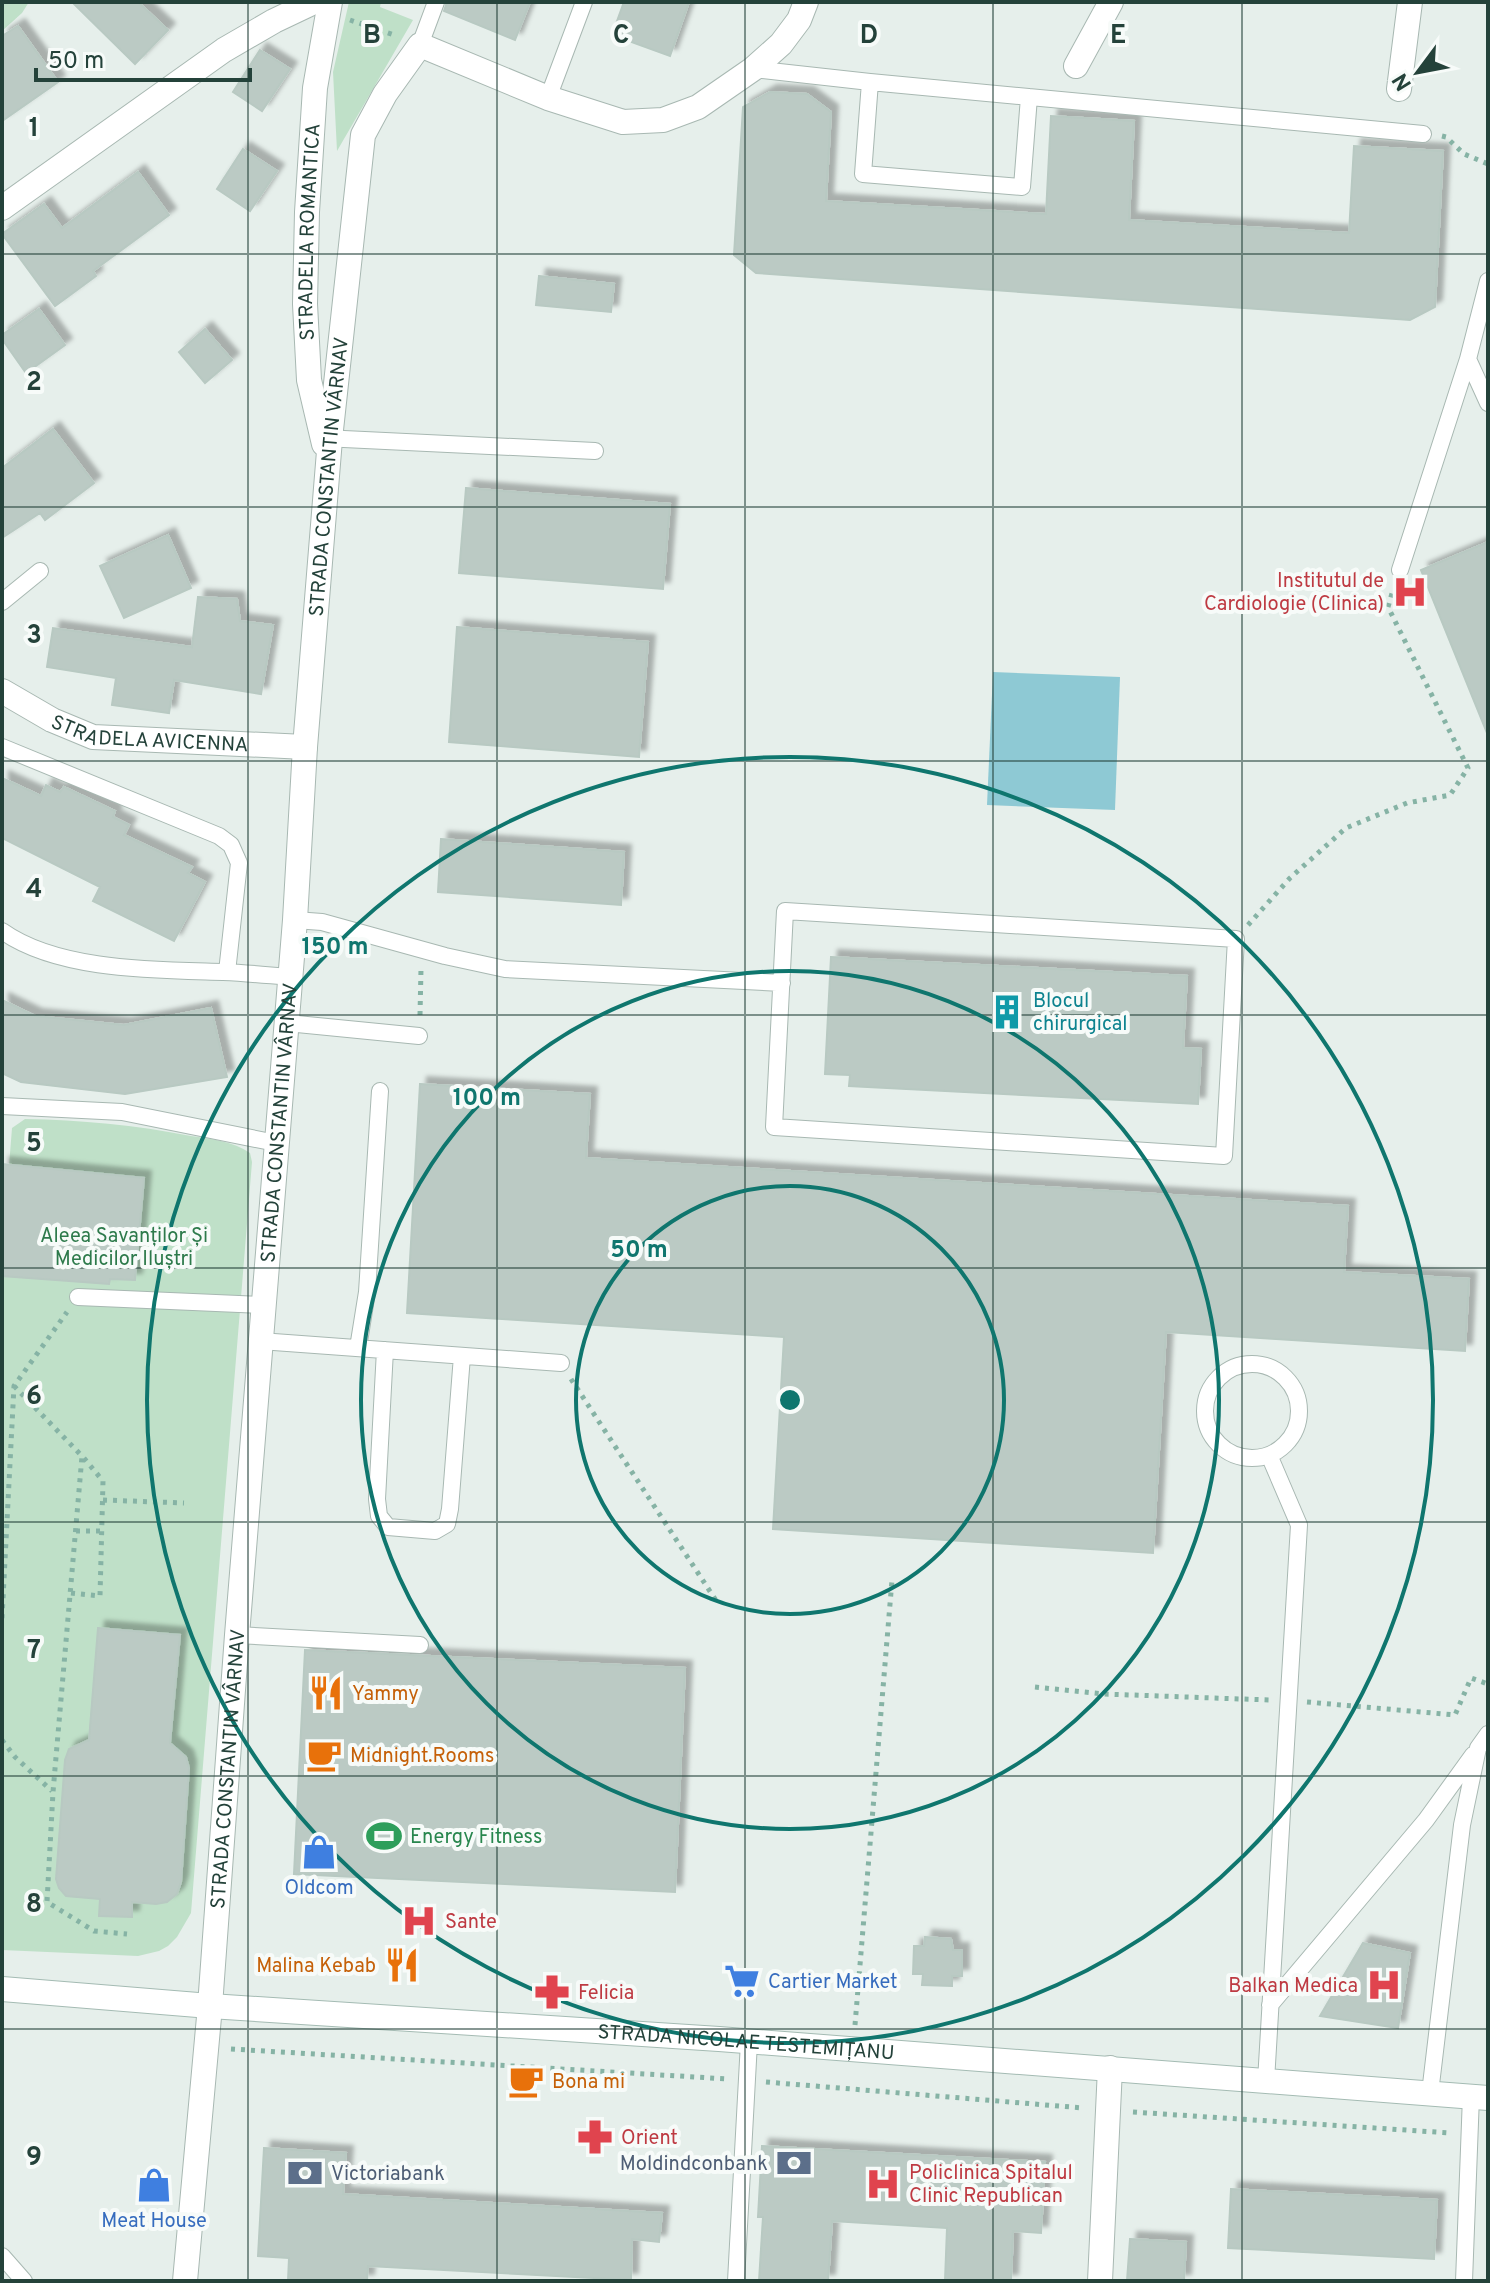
<svg xmlns="http://www.w3.org/2000/svg" width="1490" height="2283" font-family="Overpass,sans-serif">
<style>
.green{fill:#bfe0c8}
.water{fill:#8ec9d4}
.building{fill:#bbcac4;stroke:#b8c9c2;stroke-width:2;filter:url(#shadow)}
.lines{fill:none;stroke-linecap:round;stroke-linejoin:round}
.lane-casing{stroke:#a8b8b2;stroke-width:18}
.street-casing{stroke:#a8b8b2;stroke-width:26}
.secondary-casing{stroke:#a4bbb3;stroke-width:26}
.path{stroke:#86b3a5;stroke-width:5;stroke-dasharray:4 6;stroke-linecap:butt}
.lane{stroke:#fff;stroke-width:16}
.street{stroke:#fff;stroke-width:24}
.secondary{stroke:#fff;stroke-width:24}
.grid{fill:none;stroke:#24423a;stroke-width:2;stroke-opacity:0.55}
.ring{fill:none;stroke:#0f766e;stroke-width:4}
.labels{text-anchor:middle;stroke-width:8;stroke-linejoin:round;paint-order:stroke}
.street-label{font-size:20px;fill:#24423a;stroke:#f7fbf9}
.health-label{font-size:20px;fill:#be3a42;stroke:#f7fbf9;text-anchor:start}
.culture-label{font-size:20px;fill:#0d838f;stroke:#f7fbf9;text-anchor:start}
.park-label{font-size:20px;fill:#2d7a4b;stroke:#f7fbf9}
.food-label{font-size:20px;fill:#c56008;stroke:#f7fbf9;text-anchor:start}
.leisure-label{font-size:20px;fill:#27864d;stroke:#f7fbf9;text-anchor:start}
.shop-label{font-size:20px;fill:#366cbe;stroke:#f7fbf9}
.service-label{font-size:20px;fill:#4e5e75;stroke:#f7fbf9;text-anchor:end}
.grid-label{font-size:26px;text-anchor:middle;font-weight:bold;fill:#24423a;stroke:#f7fbf9;stroke-width:8;stroke-linejoin:round;paint-order:stroke}
.centre{fill:#0f766e;stroke:#f7fbf9;stroke-width:4}
.ring-label{font-size:24px;text-anchor:middle;font-weight:bold;fill:#0f766e;stroke:#f7fbf9;stroke-width:8;stroke-linejoin:round;paint-order:stroke}
</style>
<defs>
<filter id="shadow"><feDropShadow dx="7" dy="-7" stdDeviation="2" flood-color="#0004"/></filter>
</defs>
<rect width="100%" height="100%" fill="#e6efeb"/>
<path class="green" d="M2,2H29L22,13L2,31Z
M349,2H381L380,7L413,20L337,151L333,72Z
M25,1119C81,1120 135,1125 191,1136C211,1139 233,1141 250,1153L252,1162L191,1913L177,1937L168,1946L159,1951L138,1956L2,1950V1255L12,1128Z"/>
<path class="water" d="M993,672L1120,677L1115,810L987,805Z"/>
<path class="building" d="M72,2H138L168,30L135,64Z
M447,2H530L515,40L444,11Z
M624,2H689L670,56L612,35Z
M18,26L58,82L2,121V36Z
M260,50L290,69L262,111L233,92Z
M770,92L807,94L831,112L826,201L1046,214L1051,116L1134,121L1129,220L1349,233L1354,146L1443,151L1435,307L1410,320L756,273L734,255L743,107Z
M243,149L277,171L250,211L217,189Z
M138,172L169,215L93,271L96,276L55,306L2,234L44,204L62,228Z
M539,276L614,284L611,312L536,305Z
M39,309L65,345L26,373L2,339V335Z
M205,329L232,360L205,383L179,352Z
M53,429L94,483L45,520L40,513L2,538V468Z
M466,488L670,504L663,589L459,573Z
M168,535L191,588L124,618L100,566Z
M1488,542V733H1487L1421,570Z
M198,597L237,599L240,621L273,625L261,694L174,680L169,713L112,705L116,678L47,667L53,628L192,647Z
M457,627L648,642L639,757L449,742Z
M2,778L41,796L46,785L60,792L64,787L115,811L113,817L129,825L124,835L192,867L188,873L205,882L174,941L93,901L100,887L2,838Z
M441,839L624,852L621,905L438,892Z
M831,957L1187,976L1183,1048L1201,1049L1198,1104L849,1086L850,1075L825,1074Z
M2,1000L35,1016L124,1025L211,1008L227,1077L125,1094L21,1082L2,1073Z
M420,1084L590,1094L586,1158L1348,1206L1344,1272L1469,1279L1465,1351L1166,1332L1153,1553L773,1529L784,1337L407,1313Z
M2,1164L144,1178L135,1280L110,1279L109,1284L2,1276Z
M98,1628L180,1635L170,1743L186,1757L189,1768L181,1882L177,1894L167,1902L156,1904L132,1902V1917L99,1916L100,1899L66,1896L59,1888L56,1879L65,1760L69,1749L89,1740Z
M305,1650L685,1668L675,1892L294,1874Z
M925,1937L951,1939L953,1950H962V1976H952V1986L922,1985L923,1974H913L914,1946H924Z
M1363,1943L1410,1953L1398,2028L1320,2016Z
M762,2146L1045,2162L1041,2233L1013,2231L1011,2281H945L947,2228L832,2221L828,2281H759L763,2217H758Z
M264,2148L346,2153L343,2194L662,2213L659,2242L632,2239L631,2280L368,2266L367,2281H288L289,2258L258,2256Z
M1231,2189L1437,2200L1434,2259L1228,2248Z
M1130,2239L1186,2242L1184,2281H1127Z"/>
<g class="lines">
<g class="lane-casing">
<path id="lane" d="M420,45L436,2
M753,69L870,82L1423,134
M870,82L863,174L1022,187L1029,97
M548,98L584,2
M1468,359L1488,403
M323,438L595,451
M1400,570L1468,359L1488,281
M2,602L40,571
M2,747L219,836L231,845L239,863L227,972
M785,911L1236,939L1224,1156L774,1127Z
M295,920L322,922L445,956L505,969L782,983
M2,931C58,971 156,970 223,972C245,973 268,975 290,977
M287,1023L419,1036
M2,1106L122,1112L276,1143
M78,1297L263,1305
M260,1341L561,1363
M358,1348L367,1292L380,1091
M385,1350L377,1499L379,1516L388,1527L435,1531L447,1524L450,1509L462,1356
M1205 1411a47 47 0 1 1 94 0a47 47 0 1 1-94 0Z
M237,1635L420,1645
M1270,2005L1426,1820L1473,1755
M1266,2081L1299,1525L1269,1455
M1430,2093L1462,1825L1478,1748L1488,1734
M2,2256L24,2281
M736,2281L749,2042
M1464,2281L1471,2096"/>
</g>
<g class="street-casing">
<g id="street">
<path d="M1076,66L1111,2"/>
<path d="M1399,89L1410,2"/>
<path d="M2,208L224,50L274,21L314,2"/>
<path id="s1" d="M324,444L309,380L305,304L307,212L315,88L330,2"/>
<path id="s2" d="M2,691L52,720L93,737L305,747"/>
<path id="s3" d="M185,2281L210,2006L237,1635L295,920L305,747L330,439L363,135L385,94L420,45L548,98L623,122L663,120L698,107L753,69L781,44L799,20L806,2"/>
<path d="M1100,2281L1110,2068"/>
</g>
</g>
<g class="secondary-casing">
<g id="secondary">
<path id="s4" d="M2,1989L210,2006L719,2039L1488,2098"/>
</g>
</g>
<path class="path" d="M350,20L397,36
M1442,136L1446,137L1464,154L1488,164
M1248,925L1290,878L1346,828L1407,803L1450,795L1468,768L1388,607L1393,590
M420,1015L421,969
M571,1379L717,1602
M14,1386L82,1456L53,1792L47,1902L94,1931L127,1934
M103,1500L184,1503
M76,1531H102
M71,1593L100,1596L103,1481L83,1457
M2,1618L14,1386L67,1312
M1035,1687L1104,1694L1269,1700
M1307,1702L1455,1715L1471,1678L1488,1684
M2,1740L15,1757L52,1791
M855,2025L892,1580
M231,2049L728,2079
M766,2082L1083,2108
M1133,2112L1450,2133"/>
<use href="#lane" class="lane"/>
<use href="#street" class="street"/>
<use href="#secondary" class="secondary"/>
</g>
<path class="grid" d="M248,2V2281M497,2V2281M745,2V2281M993,2V2281M1242,2V2281M2,254H1488M2,507H1488M2,761H1488M2,1015H1488M2,1268H1488M2,1522H1488M2,1776H1488M2,2029H1488"/>
<g class="ring">
<circle cx="790" cy="1400" r="214"/>
<circle cx="790" cy="1400" r="429"/>
<circle cx="790" cy="1400" r="643"/>
</g>
<defs>
<g id="hospital-bare" transform="scale(2.76)"><path d="M-5-5h3v3.5h4V-5h3V5h-3V1.5h-4V5h-3Z" fill="#e0444e" stroke="#f7fbf9" stroke-width="2.5" paint-order="stroke"/></g>
<g id="building-bare" transform="scale(2.76)"><path d="M-4-6H4V6H1V3H-1V6H-4ZM-2.5-4.3h1.7v1.8h-1.7ZM.8-4.3h1.7v1.8H.8ZM-2.5-1h1.7V.8h-1.7ZM.8-1h1.7V.8H.8Z" fill="#0f9aa8" stroke="#f7fbf9" stroke-width="2.5" paint-order="stroke"/></g>
<g id="restaurant-bare" transform="scale(2.76)"><path d="M-5-6h1v4h1v-4h1v4h1v-4h1v5L-1.5 .5V6h-2V.5L-5-1ZM5-6V6H3V1.5H1.5Q1.5-4 5-6Z" fill="#e8710a" stroke="#f7fbf9" stroke-width="2.5" paint-order="stroke"/></g>
<g id="cafe-bare" transform="scale(2.76)"><path d="M-5.5-4.5H6V0H3Q3 3.5 0 3.5H-2.5Q-5.5 3.5-5.5 0ZM3-3.2v2h1.7v-2ZM-6 4.5H4V6H-6Z" fill="#e8710a" stroke="#f7fbf9" stroke-width="2.5" paint-order="stroke"/></g>
<g id="stadium-bare" transform="scale(2.76)"><path d="M0-5a6.5 5 0 1 0 0 10a6.5 5 0 1 0 0-10ZM-3.5-1.8h7v3.6h-7Z" fill="#2e9e5b" stroke="#f7fbf9" stroke-width="2.5" paint-order="stroke"/></g>
<g id="shop-bare" transform="scale(2.76)"><path d="M-5-2.5h2.3a2.7 3.5 0 0 1 5.4 0H5L5.5 6h-11ZM-1.5-2.5h3a1.5 2.3 0 0 0-3 0Z" fill="#3f7fe0" stroke="#f7fbf9" stroke-width="2.5" paint-order="stroke"/></g>
<g id="supermarket-bare" transform="scale(2.76)"><path d="M-6-5.5h2.5l.6 2H6L4.5 2H-2.5L-4.4-4H-6ZM-1.5 3.2a1.3 1.3 0 1 0 .1 0ZM3 3.2a1.3 1.3 0 1 0 .1 0Z" fill="#3f7fe0" stroke="#f7fbf9" stroke-width="2.5" paint-order="stroke"/></g>
<g id="pharmacy-bare" transform="scale(2.76)"><path d="M-2-6h4v4h4v4h-4v4h-4v-4h-4v-4h4Z" fill="#e0444e" stroke="#f7fbf9" stroke-width="2.5" paint-order="stroke"/></g>
<g id="bank-bare" transform="scale(2.76)"><path d="M-6-4H6V4H-6ZM0-2.3a2.3 2.3 0 1 0 0 4.6a2.3 2.3 0 1 0 0-4.6Z" fill="#5c6f8a" stroke="#f7fbf9" stroke-width="2.5" paint-order="stroke"/></g>
</defs>
<g fill-rule="evenodd">
<use href="#hospital-bare" x="1410" y="592"/>
<use href="#building-bare" x="1007" y="1012"/>
<use href="#restaurant-bare" x="326" y="1693"/>
<use href="#cafe-bare" x="324" y="1755"/>
<use href="#stadium-bare" x="384" y="1836"/>
<use href="#shop-bare" x="319" y="1852"/>
<use href="#hospital-bare" x="419" y="1921"/>
<use href="#restaurant-bare" x="402" y="1965"/>
<use href="#supermarket-bare" x="742" y="1981"/>
<use href="#hospital-bare" x="1384" y="1985"/>
<use href="#pharmacy-bare" x="552" y="1992"/>
<use href="#cafe-bare" x="526" y="2081"/>
<use href="#pharmacy-bare" x="595" y="2137"/>
<use href="#bank-bare" x="794" y="2163"/>
<use href="#bank-bare" x="305" y="2173"/>
<use href="#hospital-bare" x="883" y="2184"/>
<use href="#shop-bare" x="154" y="2185"/>
</g>
<g class="labels">
<g class="street-label">
<text dy="7" stroke="none"><textPath href="#s1" startOffset="214">STRADELA ROMANTICA</textPath></text>
<text dy="7" stroke="none"><textPath href="#s3" startOffset="1810">STRADA CONSTANTIN VÂRNAV</textPath></text>
<text dy="7" stroke="none"><textPath href="#s2" startOffset="158">STRADELA AVICENNA</textPath></text>
<text dy="7" stroke="none"><textPath href="#s3" startOffset="1162">STRADA CONSTANTIN VÂRNAV</textPath></text>
<text dy="7" stroke="none"><textPath href="#s3" startOffset="514">STRADA CONSTANTIN VÂRNAV</textPath></text>
<text dy="7" stroke="none"><textPath href="#s4" startOffset="746">STRADA NICOLAE TESTEMIȚANU</textPath></text>
</g>
<g class="health-label">
<text x="1384" y="587" text-anchor="end">Institutul de<tspan x="1384" dy="23">Cardiologie (Clinica)</tspan></text>
<text x="445" y="1928">Sante</text>
<text x="1358" y="1992" text-anchor="end">Balkan Medica</text>
<text x="578" y="1999">Felicia</text>
<text x="621" y="2144">Orient</text>
<text x="909" y="2179">Policlinica Spitalul<tspan x="909" dy="23">Clinic Republican</tspan></text>
</g>
<g class="culture-label">
<text x="1033" y="1007">Blocul<tspan x="1033" dy="23">chirurgical</tspan></text>
</g>
<g class="park-label">
<text x="124" y="1242">Aleea Savanților Și<tspan x="124" dy="23">Medicilor Iluștri</tspan></text>
</g>
<g class="food-label">
<text x="352" y="1700">Yammy</text>
<text x="350" y="1762">Midnight.Rooms</text>
<text x="376" y="1972" text-anchor="end">Malina Kebab</text>
<text x="552" y="2088">Bona mi</text>
</g>
<g class="leisure-label">
<text x="410" y="1843">Energy Fitness</text>
</g>
<g class="shop-label">
<text x="319" y="1894">Oldcom</text>
<text x="768" y="1988" text-anchor="start">Cartier Market</text>
<text x="154" y="2227">Meat House</text>
</g>
<g class="service-label">
<text x="768" y="2170">Moldindconbank</text>
<text x="331" y="2180" text-anchor="start">Victoriabank</text>
</g>
</g>
<g class="grid-label">
<text x="372" y="43">B</text>
<text x="621" y="43">C</text>
<text x="869" y="43">D</text>
<text x="1118" y="43">E</text>
<text x="34" y="136">1</text>
<text x="34" y="390">2</text>
<text x="34" y="643">3</text>
<text x="34" y="897">4</text>
<text x="34" y="1151">5</text>
<text x="34" y="1404">6</text>
<text x="34" y="1658">7</text>
<text x="34" y="1912">8</text>
<text x="34" y="2165">9</text>
</g>
<circle cx="790" cy="1400" r="12" class="centre"/>
<g class="ring-label">
<text x="335" y="954">150 m</text>
<text x="487" y="1105">100 m</text>
<text x="639" y="1257">50 m</text>
</g>
<rect width="1490" height="2283" fill="none" stroke="#24423a" stroke-width="8"/>
<g transform="translate(1418 72) rotate(238)" stroke="#f7fbf9" stroke-width="6" paint-order="stroke">
<path d="M0-6L14 30L0 20L-14 30Z" fill="#24423a"/>
<text y="-12" font-size="22" font-weight="bold" text-anchor="middle" fill="#24423a">N</text>
</g>
<path d="M36 68v12h214v-12" fill="none" stroke="#24423a" stroke-width="4"/>
<text x="48" y="68" font-size="24" fill="#24423a" stroke="#f7fbf9" stroke-width="6" paint-order="stroke">50 m</text>
</svg>
